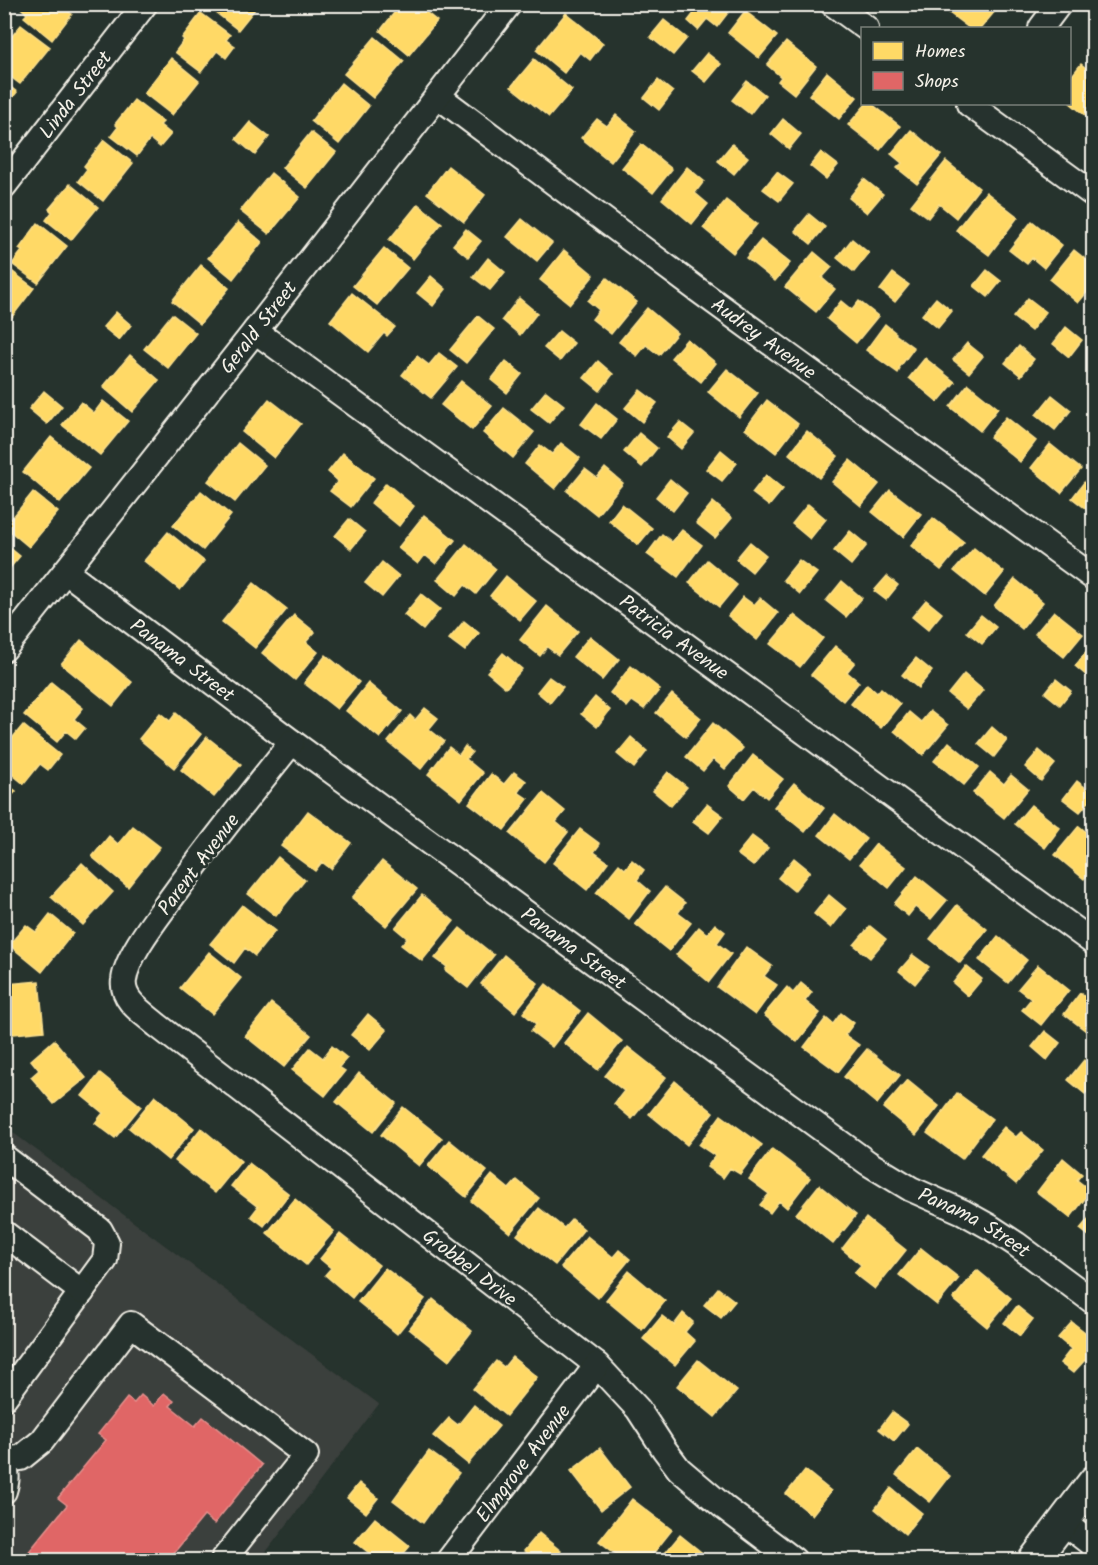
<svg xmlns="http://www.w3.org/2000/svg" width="1098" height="1565" font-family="Kalam,sans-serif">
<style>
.built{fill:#3a3f3c}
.homes{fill:#ffd966;stroke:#fce08d;stroke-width:1.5}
.shops{fill:#e06666;stroke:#e6908d;stroke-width:1.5}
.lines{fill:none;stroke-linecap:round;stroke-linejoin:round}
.minor-casing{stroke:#f4f1e8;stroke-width:28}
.major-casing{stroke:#f4f1e8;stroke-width:34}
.minor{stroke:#26332d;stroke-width:24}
.major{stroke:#26332d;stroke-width:30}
.labels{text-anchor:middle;stroke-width:6;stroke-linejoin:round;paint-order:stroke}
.street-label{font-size:20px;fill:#f4f1e8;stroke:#26332d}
</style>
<rect width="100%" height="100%" fill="#26332d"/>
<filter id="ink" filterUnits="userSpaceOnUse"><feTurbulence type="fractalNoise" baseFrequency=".0167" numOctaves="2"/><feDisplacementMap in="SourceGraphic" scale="12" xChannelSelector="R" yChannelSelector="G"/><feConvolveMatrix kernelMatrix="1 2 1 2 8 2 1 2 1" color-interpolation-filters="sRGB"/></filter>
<g filter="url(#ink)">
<path class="built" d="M4,1126L379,1404L260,1560H5Z"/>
<path class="homes" d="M17,4H75L69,12L72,14L52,40L24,17L27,14Z
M212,4H259L238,30L210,8Z
M401,4H416L437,21L409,55L380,31Z
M686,4H733L734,5L717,27L707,19L698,30L688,21L695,12Z
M954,4H987L995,11L981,28H969L948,12Z
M745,11L777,36L759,58L728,33Z
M201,13L230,35L226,40L235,46L226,58L217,51L201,72L175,52L184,40L182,38Z
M566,13L603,43L590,60L580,52L564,73L536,50Z
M664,20L687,38L673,55L650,37Z
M21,25L50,47L20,84L4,72V30L12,36Z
M375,37L404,61L373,98L344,74Z
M786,42L816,66L794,94L778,81L781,77L767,65Z
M707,53L721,64L706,82L692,71Z
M171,58L199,81L172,115L144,93Z
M534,59L572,90L549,117L511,87Z
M1081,64L1094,74V108L1087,117L1070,103V78Z
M827,72L857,97L839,119L809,95Z
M658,80L673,92L659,110L644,98Z
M747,81L765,95L750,114L732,100Z
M4,82L17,92L4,108Z
M341,83L369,106L339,144L311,121Z
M134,100L163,122L160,125L171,134L160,147L150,139L137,156L111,136L118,127L115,124Z
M866,104H872L900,126L880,150L848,125Z
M616,115L636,131L611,162L581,138L597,119L607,126Z
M783,119L801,134L789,149L771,134Z
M250,122L269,137L255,155L236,139Z
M911,130L941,155L917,184L897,168L902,163L891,154Z
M311,132L336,152L307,188L282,168Z
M104,140L133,163L103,201L78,181L87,169L84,166Z
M641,144L672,169L653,193L622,168Z
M732,144L748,157L734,174L718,161Z
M821,152L838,165L826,179L810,166Z
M946,161L979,188L956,218L939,204L928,218L911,205Z
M448,166L485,195L464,222L427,193Z
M687,167L704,181L695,193L708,204L692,224L662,199Z
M777,172L793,184L779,201L763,189Z
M271,173L300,197L269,234L240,211Z
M864,179L883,194L867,213L849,198Z
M70,184L98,207L71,240L46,220L52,212L49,209Z
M986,192L1018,217L989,255L956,230Z
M726,200L757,224L733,253L703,228Z
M418,204L442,223L413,259L389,240Z
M809,214L825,227L811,244L795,231Z
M522,219L552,243L537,261L507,237Z
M1032,221L1062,245L1044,268L1032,258L1027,264L1009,250Z
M238,222L262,242L233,279L208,258Z
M38,223L67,246L38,283L12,264L22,251L19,249Z
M466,229L481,241L468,257L453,245Z
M852,239L869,253L854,272L837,258Z
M761,240L790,263L775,281L746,258Z
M384,248L408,268L377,305L353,286Z
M564,250L594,275L570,304L540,280Z
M1074,250L1094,266V284L1078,303L1050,280Z
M814,252L832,267L822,278L835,289L816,312L785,287Z
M488,258L505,272L490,290L473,277Z
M201,265L229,288L200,324L172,301Z
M5,266L34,288L5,326H4Z
M987,270L1001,281L988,297L974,286Z
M893,273L909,285L895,302L880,290Z
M431,276L446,289L433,306L417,293Z
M607,278L637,302L611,334L592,319L599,310L588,301Z
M352,293L395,327L387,336L384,333L368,352L330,321Z
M519,298L537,313L520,335L502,320Z
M936,298L952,311L938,328L922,315Z
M1028,298L1046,312L1031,331L1013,317Z
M841,301L852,310L859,301L878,316L856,343L827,319Z
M647,308L677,333L659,355L646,345L637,356L619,342Z
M116,312L131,325L119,340L103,327Z
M172,314L196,333L168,368L144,349Z
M478,316L494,329L466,363L450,350Z
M885,324L896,333L895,334L914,348L899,368L900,369L898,373L866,350Z
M1066,327L1082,340L1069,357L1053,344Z
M559,331L574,343L560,361L544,348Z
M687,339L716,363L701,382L671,358Z
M967,343L983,356L969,373L953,360Z
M1019,346L1034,359L1021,376L1005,363Z
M439,353L457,367L431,398L402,375L417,356L429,365Z
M130,355L159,380L132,412L103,387Z
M925,358L955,382L938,402L909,378Z
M506,361L522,374L507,393L491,380Z
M598,361L613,374L600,391L584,378Z
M727,369L758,393L739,417L708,392Z
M461,381L492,406L472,430L441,405Z
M968,384L998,408L980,431L950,407Z
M640,390L657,403L642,422L625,408Z
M44,391L62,406L47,424L29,409Z
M546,391L564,405L549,423L531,409Z
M1052,395L1071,410L1055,430L1036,415Z
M269,399L301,424L274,458L242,432Z
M767,400L798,424L776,453L745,429Z
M103,401L128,421L100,455L62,425L81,402L94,413Z
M597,403L617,419L601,439L581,424Z
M504,408L534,432L513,458L483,433Z
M1006,417L1036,441L1020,462L990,437Z
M680,422L694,433L681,449L667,437Z
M807,431L838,456L819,478L789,454Z
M639,433L657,448L642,467L624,452Z
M51,437L89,468L60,503L23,472Z
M238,443L265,465L235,502L208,481Z
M561,443L580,458L555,489L525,464L540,445L552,454Z
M1050,444L1081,469L1061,493L1031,468Z
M721,450L737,463L722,481L706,469Z
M343,453L374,478L351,507L330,491L338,481L328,472Z
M850,460L879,484L861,506L832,482Z
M605,468L623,483L597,515L567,491L585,469L597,478Z
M766,475L783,489L769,506L752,493Z
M1088,477L1094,481V515L1072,498Z
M670,479L687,493L673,511L656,497Z
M386,483L414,506L399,526L371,503Z
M890,490L921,514L903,537L872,512Z
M201,491L231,515L203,550L173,526Z
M33,492L58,512L29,547L5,527Z
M713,502L732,518L715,538L696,523Z
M622,504L652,528L638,545L609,521Z
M808,504L826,519L810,539L792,524Z
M424,515L455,540L436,564L425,555L418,564L398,548Z
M933,518L964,542L941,570L911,546Z
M349,519L365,532L351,549L335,536Z
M682,530L702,545L678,577L647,554L662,534L672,542Z
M850,531L867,545L851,565L834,551Z
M168,532L204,561L180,590L144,561Z
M750,542L766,555L752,572L736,559Z
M4,543L20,556L4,575Z
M466,544L496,569L476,594L465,585L456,596L437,580Z
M974,548L1004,572L985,596L954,571Z
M707,560L737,585L719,607L689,583Z
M799,560L817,573L800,594L783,580Z
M382,562L399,576L382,597L365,583Z
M506,576L536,601L520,620L490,596Z
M887,576L898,585L886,600L874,591Z
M1015,579L1043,602L1022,629L994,606Z
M842,581L862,598L846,617L826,601Z
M254,583L287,609L255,648L222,622Z
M421,594L440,609L423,630L404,615Z
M743,597L754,605L760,598L778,613L757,640L728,616Z
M926,600L942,613L928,630L912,617Z
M547,606L578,631L558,655L547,647L540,656L520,640Z
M1054,611L1083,634L1064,657L1035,634Z
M294,615L315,632L306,642L318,652L295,680L262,653Z
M794,615L823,638L800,667L770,644Z
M981,615L996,627L982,644L967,632Z
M464,621L479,633L465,651L449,639Z
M590,636L619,659L602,680L573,657Z
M81,640L132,682L113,706L61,664Z
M1094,643V682L1075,666Z
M835,646L855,662L847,672L859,682L843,701L811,675Z
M503,653L522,669L506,688L487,672Z
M326,655L359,682L337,709L304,683Z
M916,658L932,671L918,688L902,675Z
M631,666L660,689L644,709L632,701L627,707L610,693Z
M964,674L983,690L967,709L948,694Z
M549,677L563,687L550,703L537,692Z
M1056,679L1071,691L1060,705L1045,693Z
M51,682L83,708L74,719L85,728L76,739L66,731L57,742L24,715Z
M368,683L402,711L380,738L346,711Z
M867,684L877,693L881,688L900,704L881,728L851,704Z
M672,694L701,718L686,737L656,713Z
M595,697L610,710L597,727L581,714Z
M425,708L438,718L429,729L444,741L421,769L388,742L410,715L415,720Z
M930,711L948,725L923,755L894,731L909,712L921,722Z
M160,713L170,721L176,713L201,734L174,768L139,739Z
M713,723L743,748L725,769L713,759L703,771L686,757Z
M23,725L60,755L48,770L40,764L24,784L4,768V748Z
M992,727L1007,740L994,757L978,744Z
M207,737L241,764L214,797L181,770Z
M631,737L647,751L634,768L617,754Z
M949,742L979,767L964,785L934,761Z
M465,746L472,752L466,759L483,773L461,800L428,774L449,747L459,755Z
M1039,750L1055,764L1041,781L1025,767Z
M753,755L783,779L767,798L754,787L744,799L729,786Z
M514,772L526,781L518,792L528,799L504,830L469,803L491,774L504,784Z
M668,772L687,787L671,806L653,791Z
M990,772L1004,784L1011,775L1028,789L1004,818L973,793Z
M1077,781L1094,794V796L1080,812L1063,799Z
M4,782L16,791L4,805Z
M794,783L824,808L805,832L774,807Z
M543,793L565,811L556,822L568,832L544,862L510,834Z
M707,804L723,816L709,833L693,821Z
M1031,805L1060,828L1045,848L1015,824Z
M308,811L351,843L331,869L322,862L315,871L281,846Z
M835,814L866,839L849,859L819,835Z
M133,826L160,847L128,887L92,857L109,836L118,844Z
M1079,826L1094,838V868L1084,879L1055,855Z
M580,829L600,844L594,852L608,862L587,890L553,863Z
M752,836L768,848L753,866L737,854Z
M876,844L906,867L889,888L860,864Z
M278,857L305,880L276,916L248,894Z
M794,858L810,871L794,891L778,878Z
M632,860L644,870L637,880L650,891L629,919L596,893L619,864L625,869Z
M382,861L417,889L386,926L352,898Z
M82,863L113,892L83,925L51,897Z
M917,876L947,900L931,919L915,907L908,916L894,904Z
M665,887L685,903L678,913L691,923L669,951L635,924Z
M422,895L454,921L422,961L401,945L407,938L395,928Z
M829,895L846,909L831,928L814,914Z
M242,905L275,931L255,956L245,948L234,963L210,944Z
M957,905L987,929L960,963L930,939Z
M50,914L73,933L42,972L9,945L26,925L36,932Z
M715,924L725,932L717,943L731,954L709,982L676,955L699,927L707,934Z
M870,926L886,939L870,958L854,945Z
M460,928L494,955L468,988L445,970L447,967L435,958Z
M998,936L1027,960L1008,983L979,960Z
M746,947L772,966L764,976L777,985L755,1015L717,987Z
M209,952L241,978L212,1014L180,988Z
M504,955L538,983L515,1012L481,984Z
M913,955L929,967L915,984L899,971Z
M1038,965L1069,990L1041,1025L1022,1010L1031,999L1018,989Z
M966,966L982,979L968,996L953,983Z
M39,981L44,1031L4,1035V999L9,998L7,984Z
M801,983L812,992L805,1001L820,1013L797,1042L764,1015L787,987L793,993Z
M546,984L580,1011L552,1047L531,1031L536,1024L523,1013Z
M1080,993L1094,1004V1037L1064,1014Z
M271,1003L311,1035L284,1067L245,1036Z
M588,1013L622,1041L598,1070L564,1043Z
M841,1013L854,1023L845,1035L859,1045L838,1072L804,1047L826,1018L833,1024Z
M368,1014L387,1030L370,1050L351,1035Z
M1045,1031L1060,1043L1047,1060L1032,1047Z
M54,1040L86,1078L54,1104L31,1077L39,1070L31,1060Z
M332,1046L347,1058L339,1067L345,1071L325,1096L292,1070L310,1048L323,1058Z
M628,1047L666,1077L632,1119L614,1104L624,1091L605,1076Z
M867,1049L900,1075L877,1104L844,1077Z
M1084,1060L1094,1068V1084L1085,1094L1068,1080Z
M100,1073L141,1106L115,1138L95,1123L103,1113L82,1096Z
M359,1073L396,1103L373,1132L336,1102Z
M907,1080L939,1106L916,1135L883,1108Z
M675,1081L713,1112L687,1145L649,1114Z
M957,1093L992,1119L962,1159L927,1133Z
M155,1096L194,1128L168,1160L129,1128Z
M403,1107L442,1138L419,1166L381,1135Z
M721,1115L762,1145L740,1174L730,1168L723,1178L707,1167L715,1156L699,1145Z
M1004,1127L1016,1137L1021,1132L1043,1150L1016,1184L981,1155Z
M201,1128L241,1161L215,1193L175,1161Z
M449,1140L487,1171L466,1197L428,1166Z
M772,1149L810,1178L787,1208L779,1201L770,1213L760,1205L769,1194L749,1179Z
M1063,1158L1082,1174L1077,1180L1091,1191L1070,1218L1037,1192Z
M249,1163L289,1194L264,1226L251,1216L258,1207L231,1186Z
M492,1175L509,1189L517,1180L539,1198L510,1233L471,1201Z
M819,1185L856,1215L833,1244L796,1214Z
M295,1199L334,1231L306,1265L267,1233Z
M539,1208L564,1228L572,1219L584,1229L555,1265L517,1235Z
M1094,1212V1240L1080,1229Z
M866,1218L906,1250L875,1289L854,1273L861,1265L842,1249Z
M340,1234L379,1265L352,1298L325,1275L331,1268L320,1259Z
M587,1236L613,1257L619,1250L630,1259L598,1298L561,1267Z
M921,1248L959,1278L937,1305L899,1275Z
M385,1268L425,1299L397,1334L358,1302Z
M977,1270L1011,1298L987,1327L953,1299Z
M629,1271L665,1301L642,1330L606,1300Z
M718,1288L735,1301L721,1318L704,1305Z
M433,1299L472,1331L449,1361L409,1329Z
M1017,1306L1033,1319L1020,1336L1004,1323Z
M683,1313L693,1322L685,1332L695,1341L675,1365L643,1339L662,1316L674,1325Z
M1072,1322L1094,1339V1361L1091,1364L1085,1360L1073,1373L1060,1363L1071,1349L1058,1338Z
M512,1357L537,1377L506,1416L473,1389L496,1361L504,1367Z
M698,1360L737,1391L715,1417L677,1386Z
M474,1405L499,1426L468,1464L433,1436L449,1418L458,1425Z
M892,1412L908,1424L894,1441L879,1429Z
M600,1448L630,1487L601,1510L571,1471Z
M917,1449L950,1476L930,1502L896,1475Z
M429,1451L459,1473L423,1523L393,1500Z
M805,1470L831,1491L812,1515L786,1494Z
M359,1483L378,1498L366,1513L347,1498Z
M891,1488L922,1513L905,1534L875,1509Z
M632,1499L672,1530L648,1560H644L635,1553L630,1560H624L599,1541Z
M375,1518L410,1546L398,1560H378L355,1542Z
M539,1533L561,1551L553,1560H535L524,1551Z
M680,1535L711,1560H663L661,1558Z"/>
<path class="shops" d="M164,1393L174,1401L170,1406L195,1426L203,1417L262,1465L214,1524L204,1516L168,1560H22L67,1505L58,1498L106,1440L98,1434L127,1398L134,1403L141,1395L154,1406Z"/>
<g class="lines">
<g class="minor-casing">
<g id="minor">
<path d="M833,4L866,28"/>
<path d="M1041,28L1059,4"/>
<path id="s1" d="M438,96L698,290L1094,578"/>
<path d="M969,104L1094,195"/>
<path id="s2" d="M4,186L145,4"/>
<path id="s3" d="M255,331L1094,943"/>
<path id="s4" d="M66,572L292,742L868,1163L911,1189L963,1212L990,1227L1016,1244L1094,1302"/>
<path id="s5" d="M4,649L255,331L509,4"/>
<path id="s6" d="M292,742C251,793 210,844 172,897C157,918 127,955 124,980C121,1000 143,1013 157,1025L597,1365L638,1409L664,1449L679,1469L725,1508L794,1560"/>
<path d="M4,1157L100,1230L107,1243L105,1260L4,1398"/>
<path d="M4,1233L82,1292"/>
<path d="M4,1459L21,1458L42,1441L131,1324L306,1455L223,1560"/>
<path d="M4,1464C8,1474 7,1481 4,1491"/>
<path d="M1063,1522L1094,1546"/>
<path id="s7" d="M449,1560L597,1365"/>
</g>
</g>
<g class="major-casing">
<path id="major" d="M1034,1560L1094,1481"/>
</g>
<use href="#minor" class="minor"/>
<use href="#major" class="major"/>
</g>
</g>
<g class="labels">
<g class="street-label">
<text dy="7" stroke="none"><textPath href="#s2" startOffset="116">Linda Street</textPath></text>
<text dy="7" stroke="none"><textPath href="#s5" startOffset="410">Gerald Street</textPath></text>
<text dy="7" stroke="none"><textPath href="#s1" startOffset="406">Audrey Avenue</textPath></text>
<text dy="7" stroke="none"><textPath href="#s3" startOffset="519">Patricia Avenue</textPath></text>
<text dy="7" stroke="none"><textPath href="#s4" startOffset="146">Panama Street</textPath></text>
<text transform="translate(198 864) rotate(-53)" y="7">Parent Avenue</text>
<text dy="7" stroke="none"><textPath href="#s4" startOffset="632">Panama Street</textPath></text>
<text dy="7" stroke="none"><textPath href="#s4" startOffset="1118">Panama Street</textPath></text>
<text dy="7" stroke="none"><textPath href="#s6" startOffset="747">Grobbel Drive</textPath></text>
<text dy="7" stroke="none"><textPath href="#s7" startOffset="122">Elmgrove Avenue</textPath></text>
</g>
</g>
<rect width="1098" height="1565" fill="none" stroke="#26332d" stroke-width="24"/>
<rect x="12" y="12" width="1074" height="1541" fill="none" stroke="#f4f1e8" stroke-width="2" filter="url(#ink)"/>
<rect x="861" y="27" width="210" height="78" fill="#26332d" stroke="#787f78" stroke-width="1.5"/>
<rect x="873" y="42" width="30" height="18" fill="#ffd966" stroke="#787f78" stroke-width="1.5"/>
<text x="915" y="57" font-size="18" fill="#f4f1e8">Homes</text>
<rect x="873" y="72" width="30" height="18" fill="#e06666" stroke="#787f78" stroke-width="1.5"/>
<text x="915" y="87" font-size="18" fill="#f4f1e8">Shops</text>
</svg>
